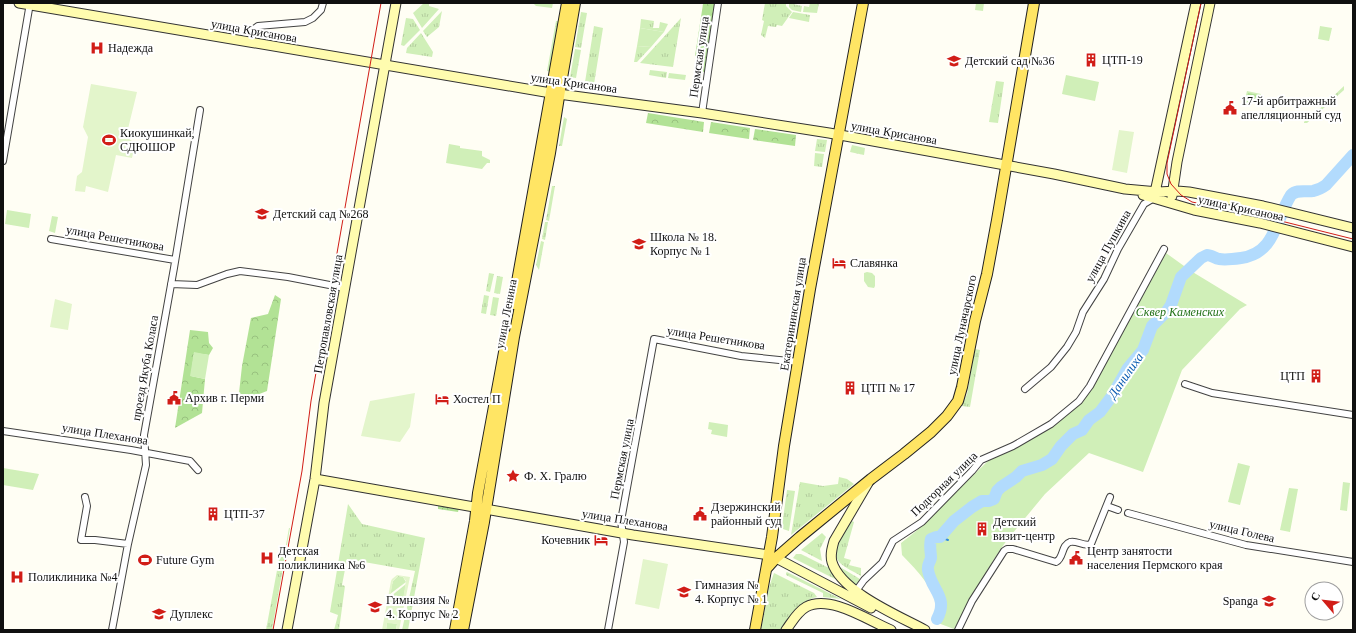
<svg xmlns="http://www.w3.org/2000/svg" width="1356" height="633" font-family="'Times New Roman',serif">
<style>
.grass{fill:url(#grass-tufts)}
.forest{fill:url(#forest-crowns)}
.park{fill:#d0efb8}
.pitch{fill:#e3f5cb;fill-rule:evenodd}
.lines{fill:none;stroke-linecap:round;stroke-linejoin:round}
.stream{stroke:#318adc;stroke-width:2}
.river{stroke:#b2dbfd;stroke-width:12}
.street-casing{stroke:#434343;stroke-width:8}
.secondary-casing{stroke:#323232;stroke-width:11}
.primary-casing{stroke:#212121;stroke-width:12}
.street{stroke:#fff;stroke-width:6}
.secondary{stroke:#fffcaf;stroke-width:9}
.primary{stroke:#ffe564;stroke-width:10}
.tram{stroke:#d11d17;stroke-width:1}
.labels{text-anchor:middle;stroke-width:4;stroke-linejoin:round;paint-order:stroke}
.street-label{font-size:12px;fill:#101010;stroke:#fff}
.poi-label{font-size:12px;fill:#101010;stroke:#fff;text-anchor:start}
.park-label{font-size:12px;font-style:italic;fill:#237118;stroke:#fff}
.water-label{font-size:13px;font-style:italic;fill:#0a5bb2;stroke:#fff}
</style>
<defs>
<pattern id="grass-tufts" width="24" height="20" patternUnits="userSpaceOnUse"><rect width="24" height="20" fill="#d0efb8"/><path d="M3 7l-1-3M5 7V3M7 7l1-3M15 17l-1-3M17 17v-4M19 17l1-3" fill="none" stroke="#b2cc9d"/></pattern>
<pattern id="forest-crowns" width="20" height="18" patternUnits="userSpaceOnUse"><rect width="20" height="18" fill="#b2e295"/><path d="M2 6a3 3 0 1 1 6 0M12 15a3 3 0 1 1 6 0" fill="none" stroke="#98c17f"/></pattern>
</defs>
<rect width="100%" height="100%" fill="#fffef4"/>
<path class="grass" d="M424,3H429V6L439,9L422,28L413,13Z
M765,3H786V6L792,12L782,26L777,25L776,27L768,26L765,38L761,35L764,21L762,20Z
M789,3L802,6L801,12L792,10L789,7Z
M810,3H819L817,13L803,12L804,6L809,7Z
M442,11L439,27L427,37L423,31Z
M581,12L587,13L581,48L575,47Z
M793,12L810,15L809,22L789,18Z
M406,18L413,19L420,30L404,46L401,45Z
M681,18L673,67L640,63Z
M641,19L654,21L653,28H659L660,22L668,24L664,32L640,28Z
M556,21H560L551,72L547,71Z
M594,26L603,28L594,84L585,82Z
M421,33L433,52L432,57L406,53L407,48Z
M637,46L651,47L637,62H634Z
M575,49L581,50L576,78L570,77Z
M650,70L667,72L666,78L649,75Z
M669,73L686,75L685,80L668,78Z
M996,81L1004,82L998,123L989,122Z
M1344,86V90L1307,123H1304V122L1308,117H1311Z
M1247,91L1261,94L1259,100L1252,103H1244Z
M564,117L567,119L562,146H559Z
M817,139L827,140L825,152L815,151Z
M852,145L865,148L864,155L850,152Z
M815,153L824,154L822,167L814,166Z
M552,186H555L549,221L546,220Z
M545,222H548L545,240L542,239Z
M541,241L544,242L539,270L536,265Z
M489,273L494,274L490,292L486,291Z
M497,276L503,277L500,294L494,293Z
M484,295L489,296L486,314L481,313Z
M493,297L499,298L496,316L490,315Z
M975,349L980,350L970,407L962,406L967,394Z
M839,477L847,479L854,484L791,535L800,482L823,486L838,484Z
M787,490L795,491L789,531L783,529L782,526Z
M348,504L362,524L425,538L408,630H402L415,571L347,559L342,585L345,586L339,630H334L338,615L330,612Z
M852,521L854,522L844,558L851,560L849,565L861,568V576C855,572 845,568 840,563C828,551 846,531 852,521Z
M289,528H290L272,630H266L280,554L285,550Z
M822,533L826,537L820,549L822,561L801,550Z
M796,554H801L827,567L831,568L835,579L793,558Z
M836,566L840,567L860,579L857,584H853Z
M787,572L841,599L823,597V593L786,575V573Z
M774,573L814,593L817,597C799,601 791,615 781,630H761L769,587Z
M398,576L403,577L406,582L390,594L393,581Z"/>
<path class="forest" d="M696,3H717L705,72L697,71V69L701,70L703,57L695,56L703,4Z
M1248,93L1258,95V98L1247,102Z
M648,113L704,122L703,132L646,123Z
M711,122L750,128L749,139L709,133Z
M755,129L796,135L795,146L753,140Z
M275,295L281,299L267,391L238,402L242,366L251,318L268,314Z
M190,330L208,332L209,343L213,348L209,355L194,353L191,376L205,379L202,413L175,428Z
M438,505L459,508L458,512L438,509Z"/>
<path class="park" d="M533,3H553L552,8L536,6Z
M976,3H984L983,11L975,10Z
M1320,26L1332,28L1329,41L1318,39Z
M640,28L664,32L651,47L637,46Z
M1066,75L1099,82L1095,101L1062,94Z
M449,144L460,146V148L482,151V156L490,160V163H487L482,169L446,163Z
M7,210L31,214L29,228L5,224Z
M52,216L58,217L55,233L49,231Z
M1166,253L1191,271L1247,305L1240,309L1182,370L1143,472L1089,453L1045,494L1007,540L994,559L954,629L938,623L942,610C933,589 919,572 902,555L901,543L915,532L991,458H996V456C1010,453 1022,444 1034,436C1055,423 1077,410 1092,389Z
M867,272L872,273L875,276V286L874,288L868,287L864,281V273Z
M194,352L209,355L205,379L190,376Z
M709,422L728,425L727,437L711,434L712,430L708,429Z
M1238,463L1250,466L1240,505L1228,502Z
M3,468L39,474L33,490L3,485Z
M1343,482L1350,483L1347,511L1340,510Z
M1289,488L1298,489L1290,532L1280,530Z
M406,584L403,600L396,595L389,601L390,597Z
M387,622L397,624L396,630H386Z"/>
<path class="pitch" d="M91,84L137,92L126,137L135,143L132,158L116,155L108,192L86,186L85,192L75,191L77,176L82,172L88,137L83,127Z
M1119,130L1134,132L1127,173L1112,170Z
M55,299L72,304L68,330L50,327Z
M415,393L410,427L400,442L361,436L370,401Z
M643,559L668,564L659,609L635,604Z
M397,575L410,577L399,630H396L397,624L387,623L386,630H382L391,581L392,579ZM398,576L403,577L406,581L403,599L396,595L390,598L393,581Z"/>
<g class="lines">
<path class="stream" d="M940,537L948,540"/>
<path class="river" d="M937,619C949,597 931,590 928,570C927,565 930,562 931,558C931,551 929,546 931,539L936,537H940L954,521L972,507L982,501H989L994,499L997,491L1001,487L1016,477L1022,471L1042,465L1052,459L1061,446L1073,434L1082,430L1089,420L1100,412L1112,396L1128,368L1143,350L1152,326L1167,311L1171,305L1181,277L1201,258L1207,255C1211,255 1215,258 1219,259C1225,260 1234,259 1241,258C1276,253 1275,220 1291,195C1297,189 1305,192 1313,191C1318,190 1322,188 1326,185L1353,155"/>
<g class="street-casing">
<path id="street" d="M251,42L254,29L258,26L305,22L313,18L321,10L323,3
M702,113L718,3
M3,161L30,3
M51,239L175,260
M171,284L197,285L227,274L240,271L288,277L345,288
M1185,384L1212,393L1353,415
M1025,389L1051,367L1067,347L1076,332L1083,312L1104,279L1118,249L1144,204L1154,198
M3,431L131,450L190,461L198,470
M85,497L87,506L81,540H95L128,544
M1107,506L1118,510
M1128,513L1246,545L1353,562
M856,591L864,580L882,563L893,541L922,522L972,471L981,460L1013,446L1051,424L1079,401L1090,386L1164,249
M112,630L128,544L146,465L144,435L174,268L200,110
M608,630L624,542L621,521L654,339L741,356L799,362
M958,630L972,601L1004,551L1007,549H1013L1056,562C1064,558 1061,545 1070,542C1077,540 1084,547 1091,544L1110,497"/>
</g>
<g class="secondary-casing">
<path id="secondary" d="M19,3L551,93L702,113L829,133L1054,174L1125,189L1158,192L1177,191L1189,192L1263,206L1353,228
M1143,195L1194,210L1260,223L1353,247
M1172,196L1177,162L1210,3
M1154,197L1196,3
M315,479L633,535L769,555
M868,483L834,541C832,548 830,555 832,562C841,592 899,616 925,630
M776,558L871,608
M287,630L315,479L324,403L396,3
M786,630C792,622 797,612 806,607C830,594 869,621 891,630"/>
</g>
<g class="primary-casing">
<path id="primary" d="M513,304L567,3
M767,568L776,558L800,537L871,479L904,454L931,432L947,416L958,401L962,387L975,321L987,274L997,220L1034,3
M455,630L475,521L478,493L507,336
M463,630L484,522L514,337L550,153L562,78L575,3
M755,630L772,537L784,446L810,289L863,3"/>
</g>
<use href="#street" class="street"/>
<use href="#secondary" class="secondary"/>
<use href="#primary" class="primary"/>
<path class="tram" d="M1201,3L1167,163V174L1171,184L1181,195L1192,202L1261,216L1353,239
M273,630L302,471L311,401L381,3"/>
</g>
<defs>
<g id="hospital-bare" transform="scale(1.08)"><path d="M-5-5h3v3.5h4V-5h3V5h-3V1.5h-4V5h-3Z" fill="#d11d17" stroke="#fff" stroke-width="2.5" paint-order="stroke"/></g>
<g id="building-bare" transform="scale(1.08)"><path d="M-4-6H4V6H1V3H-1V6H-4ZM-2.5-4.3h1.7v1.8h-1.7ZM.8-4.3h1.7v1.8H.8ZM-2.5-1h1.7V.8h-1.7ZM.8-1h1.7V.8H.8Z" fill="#d11d17" stroke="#fff" stroke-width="2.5" paint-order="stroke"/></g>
<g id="school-bare" transform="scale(1.08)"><path d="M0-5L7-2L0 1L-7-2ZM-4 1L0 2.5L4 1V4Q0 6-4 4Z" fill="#d11d17" stroke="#fff" stroke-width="2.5" paint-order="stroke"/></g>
<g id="civic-bare" transform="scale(1.08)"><path d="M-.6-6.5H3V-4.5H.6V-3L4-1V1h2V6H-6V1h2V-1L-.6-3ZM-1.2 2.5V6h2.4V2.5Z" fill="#d11d17" stroke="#fff" stroke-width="2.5" paint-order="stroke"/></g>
<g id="stadium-bare" transform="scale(1.08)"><path d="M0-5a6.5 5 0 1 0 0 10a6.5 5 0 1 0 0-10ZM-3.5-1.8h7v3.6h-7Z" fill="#d11d17" stroke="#fff" stroke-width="2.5" paint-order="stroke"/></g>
<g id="hotel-bare" transform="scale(1.08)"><path d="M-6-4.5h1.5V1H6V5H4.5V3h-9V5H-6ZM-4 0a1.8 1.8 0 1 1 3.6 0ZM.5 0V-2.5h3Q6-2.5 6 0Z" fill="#d11d17" stroke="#fff" stroke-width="2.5" paint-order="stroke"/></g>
<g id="sight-bare" transform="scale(1.08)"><path d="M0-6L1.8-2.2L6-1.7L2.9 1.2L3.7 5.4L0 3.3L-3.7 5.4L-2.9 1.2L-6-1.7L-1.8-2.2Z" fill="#d11d17" stroke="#fff" stroke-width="2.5" paint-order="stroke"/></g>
</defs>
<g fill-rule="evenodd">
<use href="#hospital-bare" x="97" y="48"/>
<use href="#building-bare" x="1091" y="60"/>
<use href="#school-bare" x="954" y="61"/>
<use href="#civic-bare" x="1230" y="108"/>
<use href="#stadium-bare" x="109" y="140"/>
<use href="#school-bare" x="262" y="214"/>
<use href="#school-bare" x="639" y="244"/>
<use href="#hotel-bare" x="839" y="263"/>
<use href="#building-bare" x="1316" y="376"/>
<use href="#building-bare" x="850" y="388"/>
<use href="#civic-bare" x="174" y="398"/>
<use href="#hotel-bare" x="442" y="399"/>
<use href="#sight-bare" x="513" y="476"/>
<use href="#building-bare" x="213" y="514"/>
<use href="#civic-bare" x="700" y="514"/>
<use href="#building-bare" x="982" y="529"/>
<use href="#hotel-bare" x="601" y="540"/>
<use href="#hospital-bare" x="267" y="558"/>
<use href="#civic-bare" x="1076" y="558"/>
<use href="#stadium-bare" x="145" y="560"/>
<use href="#hospital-bare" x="17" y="577"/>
<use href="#school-bare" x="684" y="592"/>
<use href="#school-bare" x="1269" y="601"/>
<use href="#school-bare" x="375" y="607"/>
<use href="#school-bare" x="159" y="614"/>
</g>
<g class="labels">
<g class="street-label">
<text transform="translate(254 31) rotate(10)" y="4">улица Крисанова</text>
<text transform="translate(699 57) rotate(-82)" y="4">Пермская улица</text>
<text transform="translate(574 83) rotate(8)" y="4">улица Крисанова</text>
<text transform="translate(894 133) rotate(10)" y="4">улица Крисанова</text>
<text transform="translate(1241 208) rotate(12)" y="4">улица Крисанова</text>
<text transform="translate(115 238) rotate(10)" y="4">улица Решетникова</text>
<text transform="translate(1108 246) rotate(-61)" y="4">улица Пушкина</text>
<text transform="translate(328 314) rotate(-80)" y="4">Петропавловская улица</text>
<text transform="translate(506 314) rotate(-79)" y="4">улица Ленина</text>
<text transform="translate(793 314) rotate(-81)" y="4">Екатерининская улица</text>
<text transform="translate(962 325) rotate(-78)" y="4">улица Луначарского</text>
<text transform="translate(716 338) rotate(9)" y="4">улица Решетникова</text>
<text transform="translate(145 368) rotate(-80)" y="4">проезд Якуба Коласа</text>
<text transform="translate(105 434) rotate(9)" y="4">улица Плеханова</text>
<text transform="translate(622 459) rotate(-79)" y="4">Пермская улица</text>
<text transform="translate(944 484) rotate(-44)" y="4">Подгорная улица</text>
<text transform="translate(625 520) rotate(9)" y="4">улица Плеханова</text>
<text transform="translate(1242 531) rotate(13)" y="4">улица Голева</text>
</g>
<g class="poi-label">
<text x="108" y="52">Надежда</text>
<text x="1102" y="64">ЦТП-19</text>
<text x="965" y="65">Детский сад №36</text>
<text x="1241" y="105">17-й арбитражный<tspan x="1241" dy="14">апелляционный суд</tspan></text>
<text x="120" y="137">Киокушинкай,<tspan x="120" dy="14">СДЮШОР</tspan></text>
<text x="273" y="218">Детский сад №268</text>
<text x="650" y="241">Школа № 18.<tspan x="650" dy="14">Корпус № 1</tspan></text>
<text x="850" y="267">Славянка</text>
<text x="1305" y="380" text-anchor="end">ЦТП</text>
<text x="861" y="392">ЦТП № 17</text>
<text x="185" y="402">Архив г. Перми</text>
<text x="453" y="403">Хостел П</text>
<text x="524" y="480">Ф. Х. Гралю</text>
<text x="711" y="511">Дзержинский<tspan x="711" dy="14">районный суд</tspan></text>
<text x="224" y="518">ЦТП-37</text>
<text x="993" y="526">Детский<tspan x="993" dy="14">визит-центр</tspan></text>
<text x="590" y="544" text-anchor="end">Кочевник</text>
<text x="278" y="555">Детская<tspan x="278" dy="14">поликлиника №6</tspan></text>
<text x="1087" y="555">Центр занятости<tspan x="1087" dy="14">населения Пермского края</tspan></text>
<text x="156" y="564">Future Gym</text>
<text x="28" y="581">Поликлиника №4</text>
<text x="695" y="589">Гимназия №<tspan x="695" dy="14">4. Корпус № 1</tspan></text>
<text x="386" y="604">Гимназия №<tspan x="386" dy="14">4. Корпус № 2</tspan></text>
<text x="1258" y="605" text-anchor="end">Spanga</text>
<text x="170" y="618">Дуплекс</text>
</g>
<g class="park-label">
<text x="1180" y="316">Сквер Каменских</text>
</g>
<g class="water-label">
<text transform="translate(1125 375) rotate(-55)" y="5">Данилиха</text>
</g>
</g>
<rect width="1356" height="633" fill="none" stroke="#101010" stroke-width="8"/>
<g transform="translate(1324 601) rotate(298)"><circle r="19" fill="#ffffff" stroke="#9f9f9f"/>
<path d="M0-3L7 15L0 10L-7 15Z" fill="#d11d17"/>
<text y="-6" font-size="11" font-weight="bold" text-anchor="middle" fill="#101010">С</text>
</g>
</svg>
